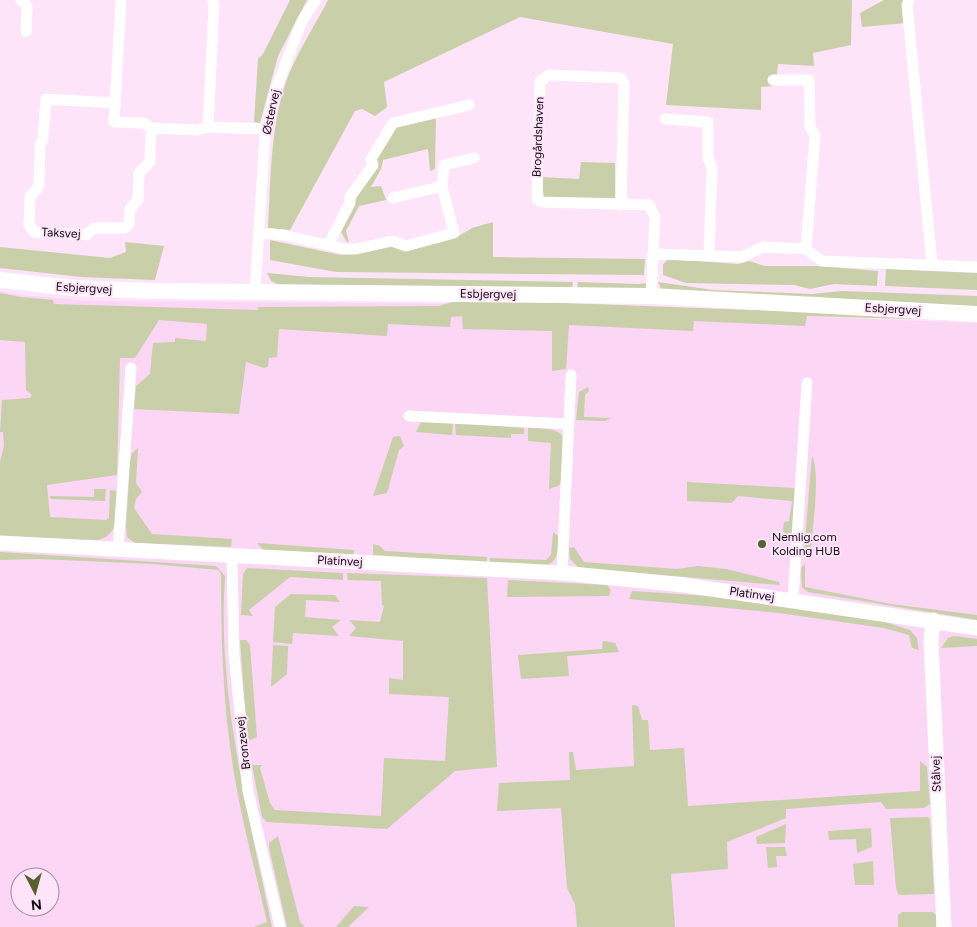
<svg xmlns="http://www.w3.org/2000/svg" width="977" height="927" font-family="Figtree,sans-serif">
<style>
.built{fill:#fbd6f5;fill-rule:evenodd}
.green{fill:#c9cfa9}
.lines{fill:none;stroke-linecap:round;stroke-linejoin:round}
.minor{stroke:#fff;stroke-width:11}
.tertiary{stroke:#fff;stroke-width:15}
.secondary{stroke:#fff;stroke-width:16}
.poi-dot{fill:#595f2d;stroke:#fde4f8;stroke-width:2}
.labels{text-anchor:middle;stroke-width:4;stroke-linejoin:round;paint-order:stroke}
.street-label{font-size:12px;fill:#120911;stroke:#fde4f8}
.poi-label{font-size:12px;fill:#120911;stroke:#fde4f8;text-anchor:start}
</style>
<rect width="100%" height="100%" fill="#fde4f8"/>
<path class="built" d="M0,291L20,295L92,301L478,304L977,323V927H0ZM20,877H50V907H20Z"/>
<path class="green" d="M290,0H307L278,56L260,123L254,122L258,59L263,54Z
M328,0H852L851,45L813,53L814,66L778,64L777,75L772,76V86L761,87V110L666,105L673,44L520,17L384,82L387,107L375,116L362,109L355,111L290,230L268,228C271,180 270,128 286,82C296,54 314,27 328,0Z
M884,0H904L906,23L862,27L860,13Z
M436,116L435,169L430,171L428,149L383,160L381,169L371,187L381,186L386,200L359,206L346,231L349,242H347L340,230L375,161L396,127Z
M581,162L615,163V198L544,197L541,177L579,179Z
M493,222V257L645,259L644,275L336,272L270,260V240L341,255L391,245L457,237L472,228Z
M125,242L164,246L155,280L81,277L0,268V247L110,258L126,252Z
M669,259L738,264L749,261L765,266H818L878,271L877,286L834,284L810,289L794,285L686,283L663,275V264Z
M905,266L910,270L977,273V290L885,286L886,268L904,270Z
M267,273L309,277L573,282L572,290L279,285L271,281Z
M578,282L638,284L648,283L645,289L577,290Z
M658,282L713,290L812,294L842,291L977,296V308L663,293Z
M0,293L21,297L53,300L54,304L258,310V307L439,306L462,299L912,316L913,319L807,316L805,326L694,321L693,331L569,325L566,369L552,371V331L463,329L462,316L451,317L450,327L388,324L387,336L279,329L277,357L269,358L268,367L264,368L246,362L239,414L134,409L136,386L150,374L153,343L175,342V338L206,341L207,324L159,320L135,358H120L117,475L47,485L50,517L106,520L109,518L110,490L118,491C117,511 121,534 98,540L0,536V462L4,446L3,432H0L2,400L30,398L32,395L26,390L25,342L0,340Z
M588,387L589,391L585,395L584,417L611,418L605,421L576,420L579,392Z
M421,422L453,423L452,435L416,432Z
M455,423L524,428V434H511V438L456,435Z
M528,428C541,429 558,426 565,440L562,482L558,486L549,489L551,443L528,441Z
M400,436L404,446L399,450L387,493L373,496L393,437Z
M138,448L136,483L142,492L136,499L134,508L152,534L232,539L231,547L135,543L127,537L126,525L130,462L132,453Z
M812,456C821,475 812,528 811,551L804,550Z
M687,482L794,488L798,492L795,526L791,535L787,537L783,531L784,522L789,521L792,501L738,496L732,503L687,501Z
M94,489H106L105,501L51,499L50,496L94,497Z
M553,532L558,536C558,551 559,560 545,567L490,564V558L546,560L551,555Z
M257,543L354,550V553L351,556L263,550Z
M373,544L380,546L385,551L487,557V563L373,555Z
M574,547L584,562L677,569L698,566L726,569L779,582L780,585L579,568L570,559L569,548Z
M0,552L216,566L225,576C217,695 248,811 272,927H253L267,922C256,873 242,823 234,773C223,707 221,641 221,574L218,570L153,564L39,559L0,560Z
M805,564V587L891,604L977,615V620L808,592L802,587L801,568Z
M247,568L343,573V580L290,577L249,610L253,616L241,615L243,574Z
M347,573L487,578L497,767L455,771L387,829L267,822L262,817L252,765H262L260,768L270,803L275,810L381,816L384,758L445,761L449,697L389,694V678L403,680V641L349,636L356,628L349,620L380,622L384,606L382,605L381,581L348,580Z
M508,580L607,585L611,590L609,596L507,597Z
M632,591L709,596L882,621L910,630L917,638L919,650L912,648L909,635L884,628L779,613L629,599Z
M291,594L335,595L340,602L306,600L305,617L341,620L332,627L339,636L293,633L292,644L273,642L275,607Z
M954,636L977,639V646L941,648L948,638Z
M240,640H246L250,645L257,737L250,740L247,736Z
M603,641L615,643L619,652L567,656L569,676L521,679L518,655L602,649Z
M273,645L288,646L287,674L271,687Z
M632,705L638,706L642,720H648L650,750L684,748L688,806L920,791V761L927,767L930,804L924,808L886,809L881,802L786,809V818L727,842L728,869L671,874L675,927H577L575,904L567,888L561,808L497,811L499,783L570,780L569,752H573L576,770L634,766Z
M928,817L930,819L934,894L899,895L896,888L890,818Z
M786,824L785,843L757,844L756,837Z
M871,828L872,847L857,853L856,839L829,840L828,831Z
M278,836L300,922L305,927H287L269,848V843Z
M766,847H785L787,856H776L777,867L768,868Z
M873,861L874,885H855L853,864Z
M354,906L369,907L348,927H336Z
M902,912H932L936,915V927H898V915Z"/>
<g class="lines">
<path class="minor" d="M21,0L27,6L26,32
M121,0L114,122L143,123L151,128L197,130L208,127L267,129
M909,0L907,5L932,264
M773,80H809L810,127L815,135L806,249
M115,103L46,99L43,139L40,145L39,186L30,197L29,225L34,232L86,235L94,228H125L129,224L130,209L138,200L139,173L150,162L151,128
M665,119L708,122V157L712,168L709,255
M208,127L214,5L212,0
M442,186L444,165L474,158
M621,205L624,84L621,78L549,75L540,81L537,199L541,202L649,205L655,217L651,296
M260,233L283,235L345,249H356L392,241L406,246L454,233L442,186L393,198
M328,245L350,203V197L373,165L371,159L393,123L469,105
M654,254L742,257L763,247L806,249L822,261L977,267
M255,291L265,135L275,91L302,21L316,0
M409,416L569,424
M118,549L131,368
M232,555L234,655L248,791L280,927
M562,573L571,375
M793,599L807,383"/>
<path class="tertiary" d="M0,543L562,573L684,585L977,628
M933,620L931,641L944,927"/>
<path class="secondary" d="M0,280L72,288L153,291L651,296L977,314"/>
</g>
<circle class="poi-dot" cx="762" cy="544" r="5"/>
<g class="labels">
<g class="street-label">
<text transform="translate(271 112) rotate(-78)" y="4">Østervej</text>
<text transform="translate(538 137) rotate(-88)" y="4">Brogårdshaven</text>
<text transform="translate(61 233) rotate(3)" y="4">Taksvej</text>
<text transform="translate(84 288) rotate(3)" y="4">Esbjergvej</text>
<text transform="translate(488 294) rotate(1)" y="4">Esbjergvej</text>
<text transform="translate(893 309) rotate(3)" y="4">Esbjergvej</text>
<text transform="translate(340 561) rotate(3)" y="4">Platinvej</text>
<text transform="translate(752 594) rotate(8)" y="4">Platinvej</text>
<text transform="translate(243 743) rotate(-97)" y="4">Bronzevej</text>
<text transform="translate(936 774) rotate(-92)" y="4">Stålvej</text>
</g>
<g class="poi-label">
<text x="772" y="541">Nemlig.com<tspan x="772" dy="14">Kolding HUB</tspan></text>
</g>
</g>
<g transform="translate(35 892) rotate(174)"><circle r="24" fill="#fde4f8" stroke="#9f8c9c"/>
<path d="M0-4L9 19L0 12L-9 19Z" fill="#595f2d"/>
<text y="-8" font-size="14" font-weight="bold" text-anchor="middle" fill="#120911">N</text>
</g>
</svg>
